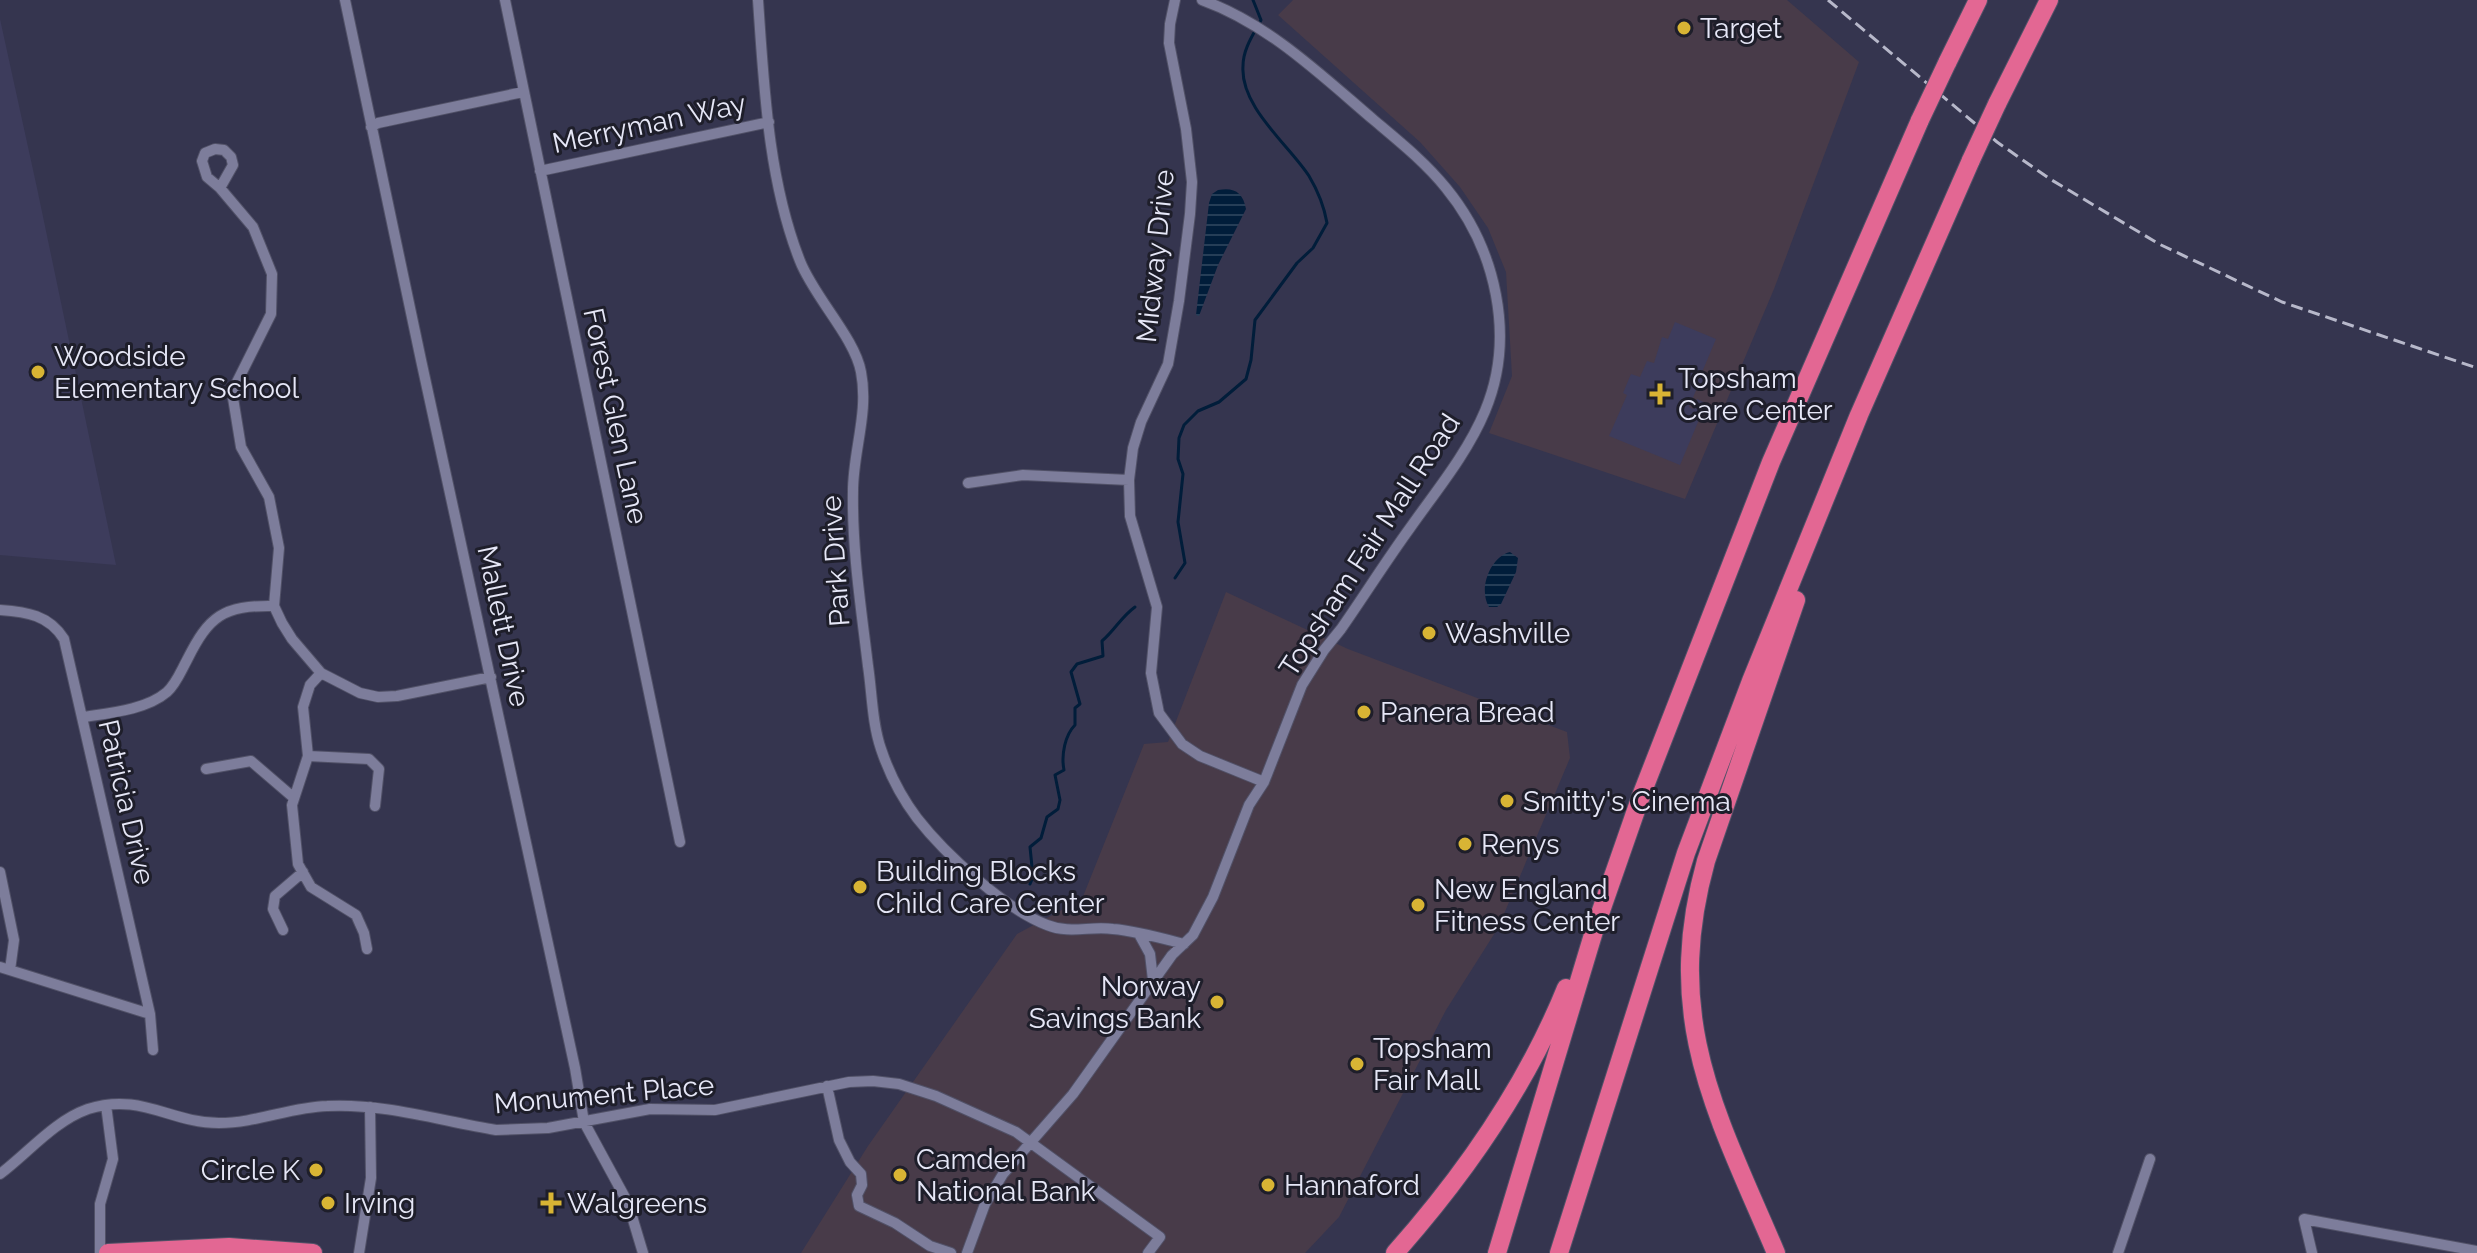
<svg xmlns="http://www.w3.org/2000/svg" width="2477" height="1253" font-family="Raleway,sans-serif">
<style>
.commercial{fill:#483b49}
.built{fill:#3d3c5c}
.water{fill:url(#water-rules)}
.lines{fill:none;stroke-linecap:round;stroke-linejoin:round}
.stream{stroke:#011d3a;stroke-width:3}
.street-casing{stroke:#515167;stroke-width:12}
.highway-casing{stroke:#515167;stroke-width:20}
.street{stroke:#7d7d9b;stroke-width:10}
.highway{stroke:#e36793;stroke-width:18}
.rail{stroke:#b7b8ca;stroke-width:3;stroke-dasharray:12 6;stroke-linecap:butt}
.highway-bridge-casing{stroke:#515167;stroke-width:20;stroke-linecap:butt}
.highway-bridge{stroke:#e36793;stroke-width:18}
.poi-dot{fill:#d8b434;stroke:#1e1e2a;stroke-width:3}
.labels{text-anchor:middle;stroke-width:6;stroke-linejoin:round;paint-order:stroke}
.poi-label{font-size:28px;fill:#e6e7f7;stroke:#1e1e2a;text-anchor:start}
.street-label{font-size:28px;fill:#e6e7f7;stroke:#1e1e2a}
</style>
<defs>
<pattern id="water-rules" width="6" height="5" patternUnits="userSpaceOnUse" patternTransform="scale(2)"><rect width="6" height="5" fill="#011d3a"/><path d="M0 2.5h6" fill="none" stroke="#263e57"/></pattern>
</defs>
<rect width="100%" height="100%" fill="#35354f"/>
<path class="commercial" d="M1293,0H1787L1859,62L1774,289L1685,499L1489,433L1512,376L1506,272L1488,228L1460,187L1420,142L1278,15Z
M1226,592L1348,649L1567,732L1570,758L1498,928L1446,1010L1339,1217L1305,1253H801L868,1146L1017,934L1082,899L1144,744L1168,742Z"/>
<path class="built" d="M0,19L37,188L116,565L0,555Z
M1675,322L1716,339L1700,377L1706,380L1702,389L1697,388L1689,407L1693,409L1697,399L1706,403L1680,465L1609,436L1627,395L1623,393L1631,374L1640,377L1647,361L1654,363L1662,337L1668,339Z"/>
<path class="water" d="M1218,190C1234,187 1243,192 1246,209L1218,265L1199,316L1196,315L1209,203L1212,194Z
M1510,552L1518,558L1516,572L1501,604L1497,607H1489C1478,589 1490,557 1510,552Z"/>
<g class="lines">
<path class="stream" d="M1175,578L1185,563L1178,522L1183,474L1178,459L1179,438L1184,425L1198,411L1219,402L1246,379L1251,360L1255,320L1297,263L1313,248L1327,223C1324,206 1318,191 1309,176C1289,145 1240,107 1243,66C1243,49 1253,35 1261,20L1253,0
M1030,884L1033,877L1030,847L1041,838L1047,817L1058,809L1060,800L1055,775L1064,770C1061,755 1065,735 1075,725V708L1080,704L1071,672L1077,664L1103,656L1102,641C1115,630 1121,617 1135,607"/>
<g class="street-casing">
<path id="street" d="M345,0L421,360L575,1068L584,1122L628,1203L643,1253
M505,0L680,842
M758,0C764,86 768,180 800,261C814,297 855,338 861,372C869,413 853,451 853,491C852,550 861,607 868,666C872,692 872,723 881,749C889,773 902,798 917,818C945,854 1005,909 1047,925C1069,934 1090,926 1113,929C1136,931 1161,938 1184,944
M1175,0L1170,24L1169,43L1186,129L1192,182L1190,214L1179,301L1168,364L1141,422L1133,448L1129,480L1130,516L1157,607L1151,673L1159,713L1182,744L1200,756L1264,782
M371,127L378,123L523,92
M540,171L769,122
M220,188L233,165L231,157L224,150L215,149L205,153L202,161L207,177L220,188L253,227L272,274L271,314L232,392L241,447L269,497L279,548L274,606L282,623L292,639L321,673L360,693L378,697L397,696L491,677
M968,483L1023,475L1129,480
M0,610C27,612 49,615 64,639L150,1014L153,1050
M321,673L310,685L303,707L308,756L292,805L298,864L311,887L356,915L364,933L367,949
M83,717C109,713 146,710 167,692C176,684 181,671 187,660C209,616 223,605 274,606
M308,756L369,759L379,769L375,806
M206,769L251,761L294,798
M0,872L14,940L10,970
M283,930L273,909L275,896L303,872
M1139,934L1150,954L1153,980
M0,967L150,1014
M827,1086L839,1140L850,1162L861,1174L862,1185L857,1195L859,1206L895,1223L930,1246L951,1253
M0,1174C28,1153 54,1121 88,1109C141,1092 170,1123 219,1123C256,1123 291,1107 327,1106C384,1103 441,1121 496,1130L548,1128L650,1109L715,1110L849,1082L873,1081L899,1084L936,1096L1016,1132L1160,1237L1148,1253
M100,1253V1204L113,1159L106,1105
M359,1253L371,1178L370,1107
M967,1253L985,1204L1003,1174L1073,1094L1172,955L1193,935L1213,897L1249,805L1264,782L1302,685L1324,650L1341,629C1364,596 1386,561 1410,528C1436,491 1467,454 1485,411C1516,337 1496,249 1446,188C1426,163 1400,142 1375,121C1322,76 1269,24 1202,0
M2118,1253L2150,1159
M2312,1253L2304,1219L2477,1251"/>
</g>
<g class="highway-casing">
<path id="highway" d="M1947,63L1978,0
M1997,104L2049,0
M108,1253L229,1247L313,1253
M1395,1253C1466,1173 1526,1087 1566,988
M1497,1253L1595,928L1641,796L1771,462L1920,120
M1559,1253L1686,853L1751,681L1859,415L1971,160
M1776,1253C1716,1112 1662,1019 1706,861L1796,600"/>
</g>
<use href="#street" class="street"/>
<use href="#highway" class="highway"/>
<path class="rail" d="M1828,0L1997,142L2050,179L2159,244L2282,302L2477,368"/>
<g class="highway-bridge-casing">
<path id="highway-bridge" d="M1920,120L1947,63
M1971,160L1997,104"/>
</g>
<use href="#highway-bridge" class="highway-bridge"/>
</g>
<g class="poi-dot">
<circle cx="1684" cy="28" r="8"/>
<circle cx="38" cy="372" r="8"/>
<path d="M1656 382h8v8h8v8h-8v8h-8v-8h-8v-8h8z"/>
<circle cx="1429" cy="633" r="8"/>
<circle cx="1364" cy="712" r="8"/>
<circle cx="1507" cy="801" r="8"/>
<circle cx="1465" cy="844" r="8"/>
<circle cx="860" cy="887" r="8"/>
<circle cx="1418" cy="905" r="8"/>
<circle cx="1217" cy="1002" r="8"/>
<circle cx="1357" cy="1064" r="8"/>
<circle cx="316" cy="1170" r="8"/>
<circle cx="900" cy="1175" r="8"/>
<circle cx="1268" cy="1185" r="8"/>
<circle cx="328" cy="1203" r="8"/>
<path d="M547 1191h8v8h8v8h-8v8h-8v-8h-8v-8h8z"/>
</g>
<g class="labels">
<g class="poi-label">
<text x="1700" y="38">Target</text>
<text x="54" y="366">Woodside<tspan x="54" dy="32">Elementary School</tspan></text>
<text x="1678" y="388">Topsham<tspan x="1678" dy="32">Care Center</tspan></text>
<text x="1445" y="643">Washville</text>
<text x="1380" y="722">Panera Bread</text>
<text x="1523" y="811">Smitty's Cinema</text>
<text x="1481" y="854">Renys</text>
<text x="876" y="881">Building Blocks<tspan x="876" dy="32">Child Care Center</tspan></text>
<text x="1434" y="899">New England<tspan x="1434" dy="32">Fitness Center</tspan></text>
<text x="1201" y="996" text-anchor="end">Norway<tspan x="1201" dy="32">Savings Bank</tspan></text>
<text x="1373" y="1058">Topsham<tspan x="1373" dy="32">Fair Mall</tspan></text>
<text x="916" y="1169">Camden<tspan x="916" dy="32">National Bank</tspan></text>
<text x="300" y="1180" text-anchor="end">Circle K</text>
<text x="1284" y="1195">Hannaford</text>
<text x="344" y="1213">Irving</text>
<text x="567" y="1213">Walgreens</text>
</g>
<g class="street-label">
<text transform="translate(649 123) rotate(-12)" y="10">Merryman Way</text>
<text transform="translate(1155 256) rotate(-84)" y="10">Midway Drive</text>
<text transform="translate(616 416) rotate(78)" y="10">Forest Glen Lane</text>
<text transform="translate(1369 545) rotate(-57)" y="10">Topsham Fair Mall Road</text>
<text transform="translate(835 561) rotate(-94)" y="10">Park Drive</text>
<text transform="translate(504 626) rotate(78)" y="10">Mallett Drive</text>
<text transform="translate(127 802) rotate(77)" y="10">Patricia Drive</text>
<text transform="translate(604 1094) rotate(-5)" y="10">Monument Place</text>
</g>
</g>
</svg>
